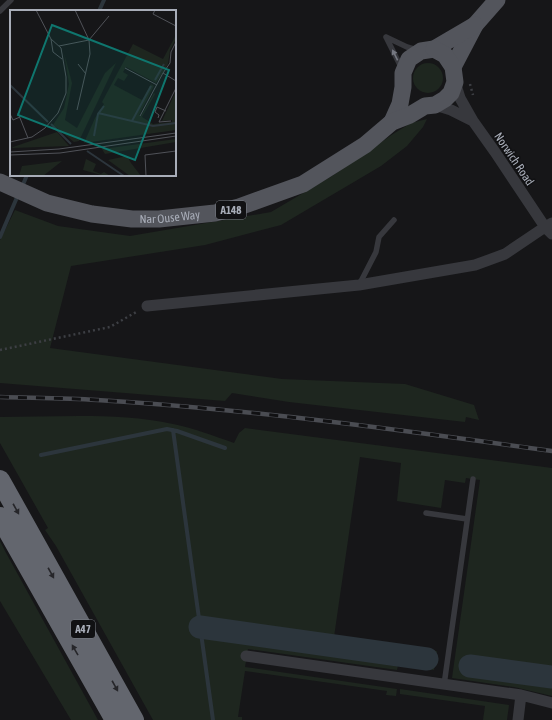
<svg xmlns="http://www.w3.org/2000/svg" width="552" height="720" font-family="'Asap Condensed',sans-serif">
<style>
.green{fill:#1e261f}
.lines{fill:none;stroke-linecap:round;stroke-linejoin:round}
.stream{stroke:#2c353c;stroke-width:4}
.river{stroke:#2c353c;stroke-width:23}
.path{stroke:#3d3f44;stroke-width:2.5;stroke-dasharray:2 3;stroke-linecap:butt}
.lane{stroke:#37383d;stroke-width:5.5}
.street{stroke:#37383d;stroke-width:11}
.primary{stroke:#53555c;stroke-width:17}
.highway{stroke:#63666e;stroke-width:20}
.rail-casing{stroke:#4a4c52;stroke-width:4.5}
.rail{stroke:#111113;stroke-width:3;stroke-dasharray:9;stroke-linecap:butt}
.oneway{fill:#757881}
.oneway2{fill:#26262a}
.labels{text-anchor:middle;stroke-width:3;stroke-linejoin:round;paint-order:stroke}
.shield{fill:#111113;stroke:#7b7e86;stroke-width:1}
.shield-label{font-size:11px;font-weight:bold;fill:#a8adb8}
.street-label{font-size:12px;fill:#a8adb8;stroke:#111113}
.inset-river{fill:none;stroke:#2c353c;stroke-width:2}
.inset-road{fill:none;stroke:#505258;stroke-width:1}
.view{fill:#0f766e;fill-opacity:0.15;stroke:#0f766e;stroke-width:2}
.inset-edge{fill:none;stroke:#a8adb8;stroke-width:2}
</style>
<rect width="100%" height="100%" fill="#161618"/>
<path class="green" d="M413 78a15 15 0 1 1 30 0a15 15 0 1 1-30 0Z
M427,119L423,127L407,146L381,166L281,225L205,245L71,266L50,348L282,379L405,384L474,405L479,420L466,417L465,422L289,402L232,393L225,401L0,383V240L15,210L58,226L130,236L271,212L332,176L393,134L411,123Z
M0,417C56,417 118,412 173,424C194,428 214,436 234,443L239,433L245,428L552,468V696L514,687L452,678L480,480L466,478L465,483L445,480L441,508L397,501L401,463L360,457L334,637L437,651L434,670L398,665L397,670L248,649L245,667L397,689L396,696L386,695L387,691L245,671L238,717H242V720H153L56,546L45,530L48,528L0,443Z
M0,541L5,551L98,720H71L0,601Z
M400,689L509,705L507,720H483L485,706L400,694Z"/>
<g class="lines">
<path class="stream" d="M99,11L104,0
M22,187L27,175
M0,237L18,195
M173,430L213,720
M41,455L167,429L177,431L225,448"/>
<path class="river" d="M200,627L427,659
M470,666L552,677"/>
<path class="path" d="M470,84L473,95
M0,350L110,327L138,311"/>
<path class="lane" d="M0,11L11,0
M386,37L401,67
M386,37L407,47L417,50
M359,285L376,252L379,237L394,220
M426,513L467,519
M444,685L473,479"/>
<path class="street" d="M455,82L460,98L473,121L495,152L545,227L552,223
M435,105L451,110L473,121
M147,306L359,285L475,265L505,254L545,227L552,234
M246,656L521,695
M518,720L521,695L552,703"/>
<g class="primary">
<path d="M453,67L475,25L497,0"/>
<path d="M392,122L400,104L403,87V73L409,59L421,51L434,49L475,25"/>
<path id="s1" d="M0,182L47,203L92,214L132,219H159L215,213L239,207L303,184L365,145L392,122L410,115L425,106L435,105L445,99L451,93L455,82L453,67L445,55L434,49"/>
</g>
<path class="highway" d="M0,480L134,720
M0,517L115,720"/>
<g class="rail-casing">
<path id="rail" d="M0,397C32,398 64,398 97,400C249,409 401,430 552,451"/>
</g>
<use href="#rail" class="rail"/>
</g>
<defs><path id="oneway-solid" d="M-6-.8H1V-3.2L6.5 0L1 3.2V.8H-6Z"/></defs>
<use class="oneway" href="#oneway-solid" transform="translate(395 55) rotate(-116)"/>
<g class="oneway2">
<use href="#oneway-solid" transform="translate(16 509) rotate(61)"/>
<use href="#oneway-solid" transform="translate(51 573) rotate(61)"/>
<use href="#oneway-solid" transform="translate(75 650) rotate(-120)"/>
<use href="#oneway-solid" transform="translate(115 686) rotate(61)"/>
</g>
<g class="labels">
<g class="shield">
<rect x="216" y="201" width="30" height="18" rx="3"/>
<rect x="71" y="620" width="24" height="18" rx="3"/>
</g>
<g class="shield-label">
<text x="231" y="214">A148</text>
<text x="83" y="633">A47</text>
</g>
<g class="street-label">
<text transform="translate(514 159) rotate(56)" y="4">Norwich Road</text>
<text dy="4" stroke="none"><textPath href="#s1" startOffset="176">Nar Ouse Way</textPath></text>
</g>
</g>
<g transform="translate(10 10)">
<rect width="166" height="166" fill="#161618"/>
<path d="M165,22H166V29L160,40L158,54L146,73L116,57L113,62L118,65L114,71L108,68L104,75L132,90L141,74L144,76L129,105L131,106L144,83L145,84L132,107L143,114L162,112V110L152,111L166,81V120L74,133L85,108L94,94L92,92L123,34L153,49L166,25ZM54,43L62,73L55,110L67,118L95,63L106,53L69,131L64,132L43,115L54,98L59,74ZM47,122L59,136L2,138L3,137ZM166,129V132L95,144L92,139ZM117,146L121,153L131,166H120L98,150ZM76,149L86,154L83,161L91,164L94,162L100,166H95L73,160ZM52,151L33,166H9L12,156Z" fill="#1e261f"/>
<path class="inset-river" d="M145,70L154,54M0,75L38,112M88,103L143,116L166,113M122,111L141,76M41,114L61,134M84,126L88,104L94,96M77,141L114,166"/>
<path class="inset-road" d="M145,0L143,4L166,16M41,29L43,42L52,49M166,32L161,42L160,53L153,63L166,71M49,36L79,30L65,0M68,54L76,64M115,58L147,75M67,100L80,44L79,30L99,6M8,103L18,128M0,104L3,110L10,107M130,106L153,63M148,108L149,105L145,102L147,97L156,101M161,111L149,112L166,78M0,132L22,127L35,118L48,103L56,83V67L51,38L41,29L26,0M0,142L49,139L166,123M0,145L50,143L166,126M136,166L135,145L166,141"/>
<path class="view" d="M42,15L159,60L125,150L8,105Z"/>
<rect width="166" height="166" class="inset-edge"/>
</g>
</svg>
